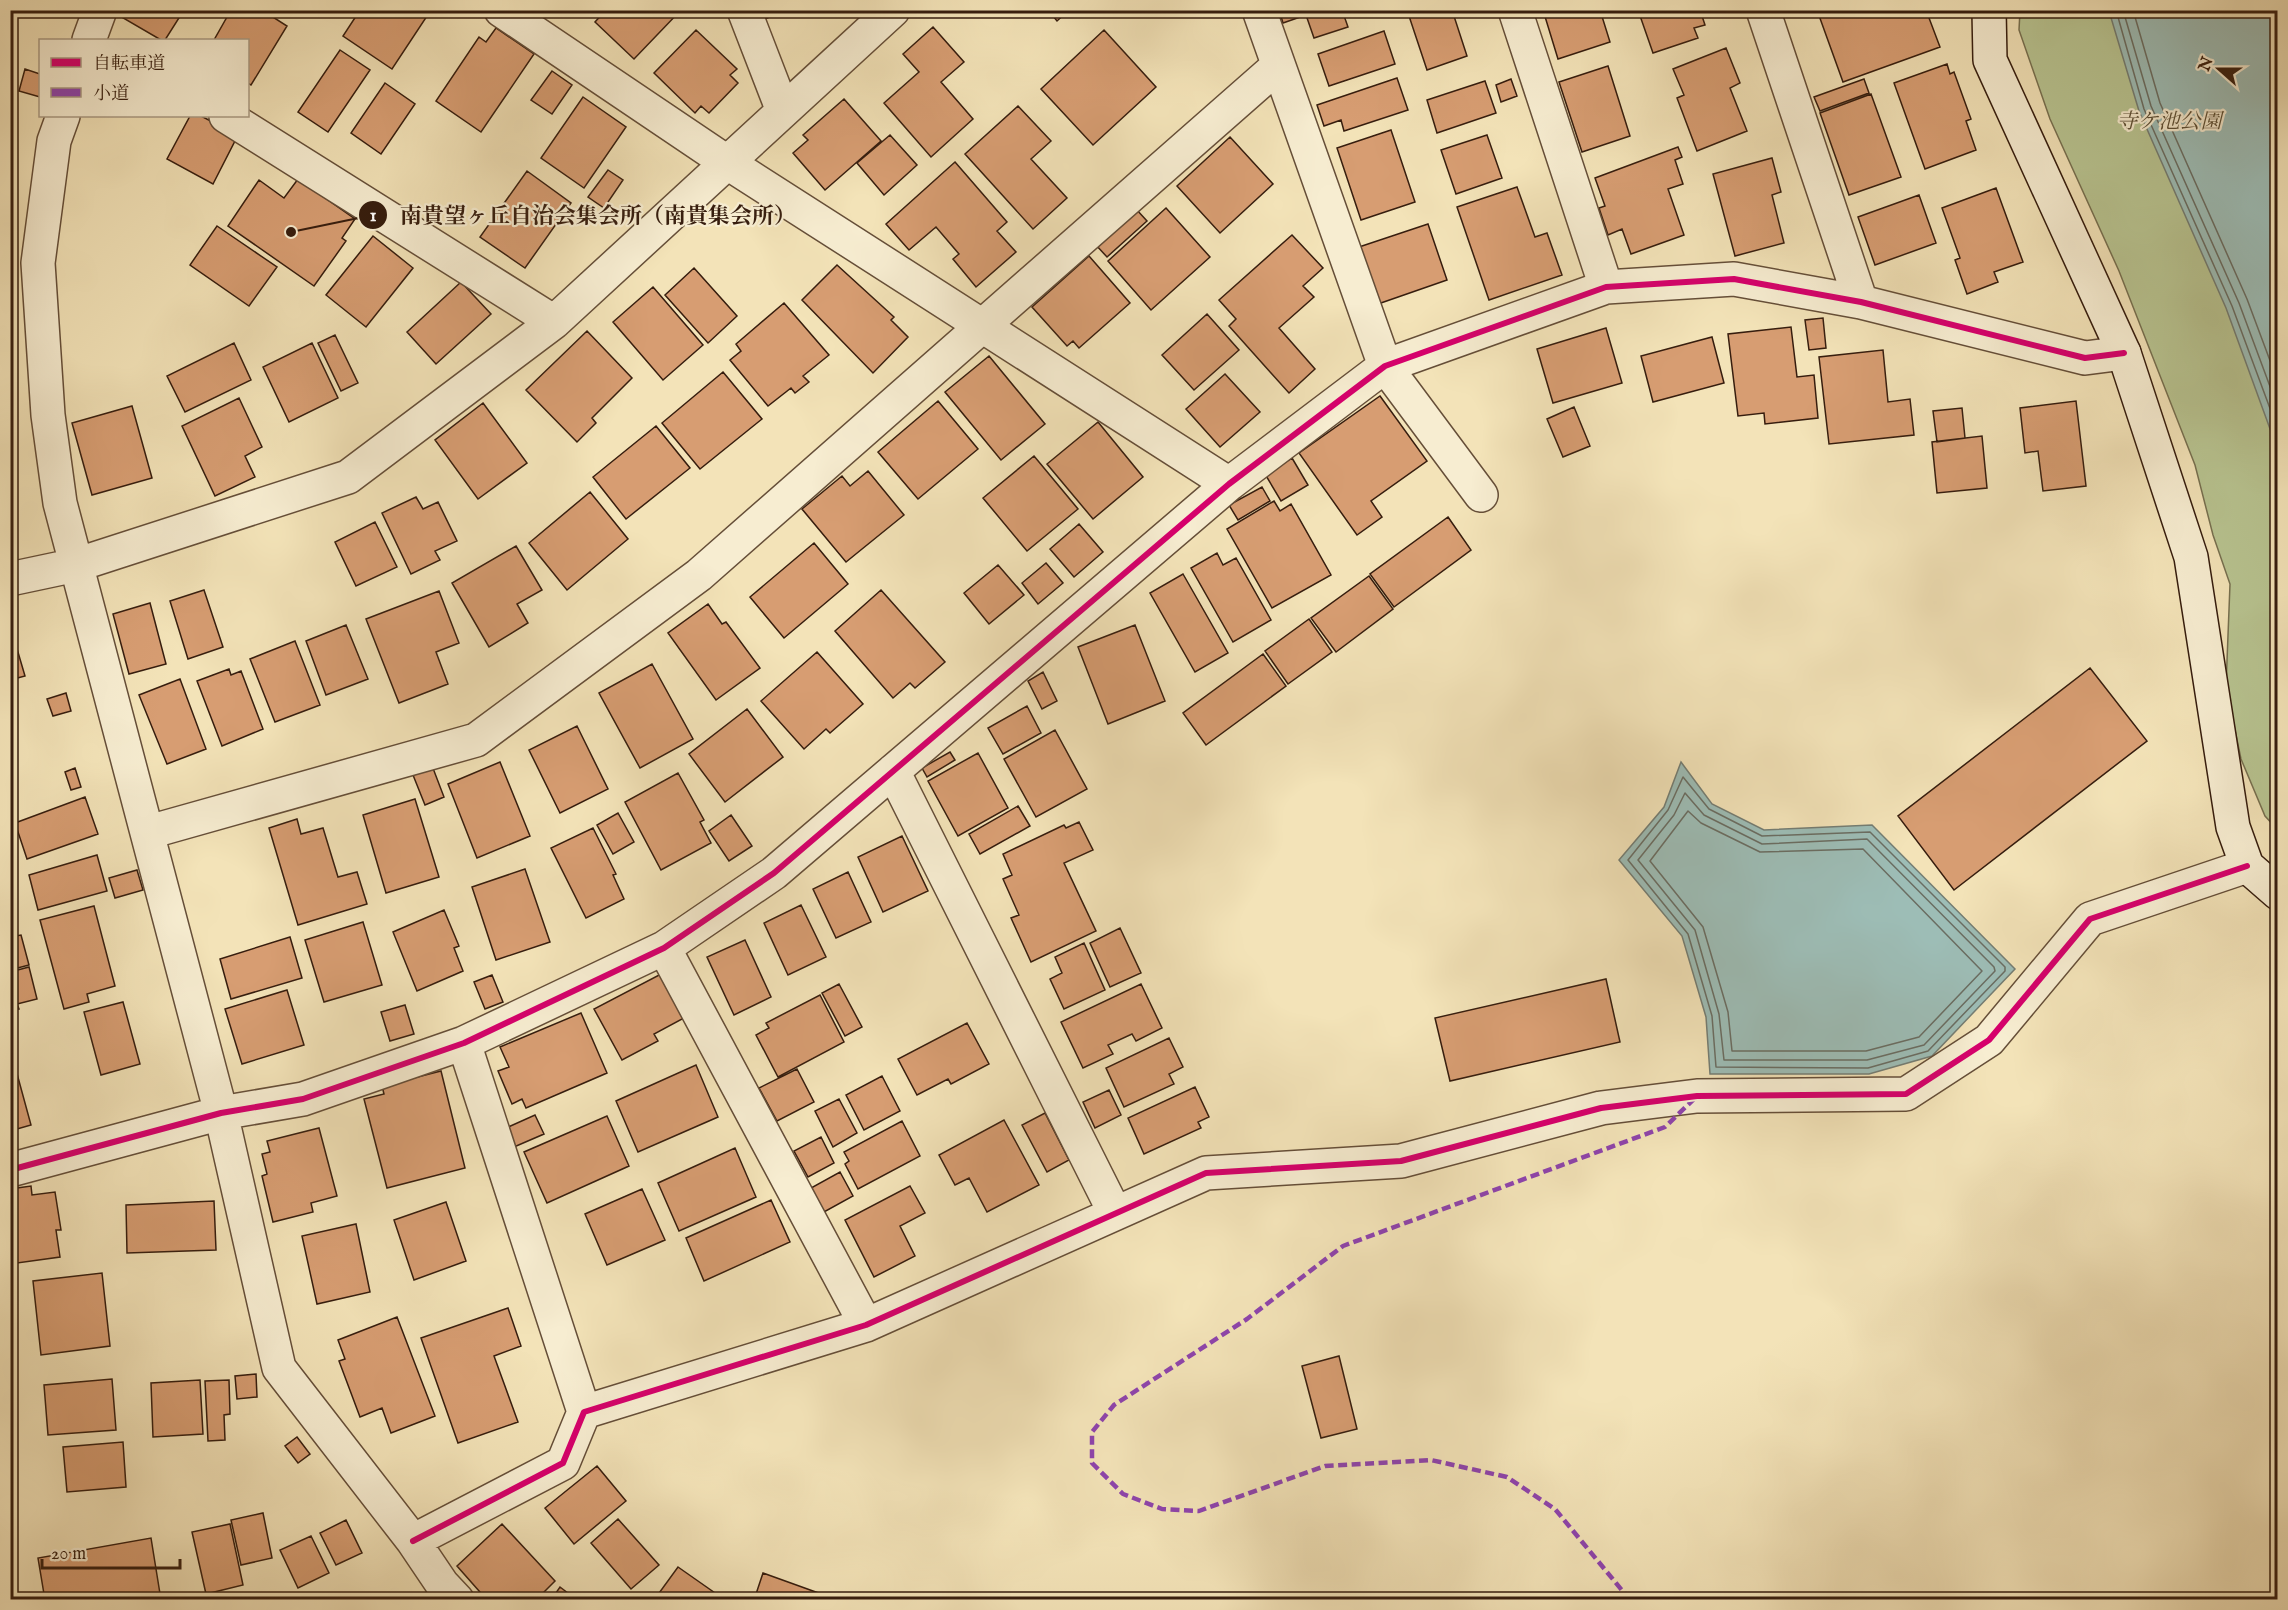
<svg xmlns="http://www.w3.org/2000/svg" width="2288" height="1610" font-family="'IM FELL English','Noto Serif JP',serif">
<style>
.green{fill:#b8c491;stroke:#777050;stroke-width:1.5}
.water{fill:#9dbdb6;stroke:#747d73;stroke-width:1.5}
.lines{fill:none;stroke-linecap:round;stroke-linejoin:round}
.shore{stroke:#6a6d62;stroke-width:1.5}
.building{fill:#d79d72;stroke:#361d0e;stroke-width:1.5}
.street-casing{stroke:#654e38;stroke-width:36}
.secondary-casing{stroke:#361d0e;stroke-width:36}
.street{stroke:#f7edd1;stroke-width:33}
.secondary{stroke:#f7edd1;stroke-width:33}
.quiet{stroke:#8e44ad;stroke-width:4.5;stroke-dasharray:9 4.5;stroke-linecap:butt}
.cycleway-casing{stroke:#f7edd1;stroke-width:10}
.cycleway{stroke:#d6006c;stroke-width:6}
.labels{text-anchor:middle;stroke-width:4.5;stroke-linejoin:round;paint-order:stroke}
.park-label{font-size:21px;font-style:italic;fill:#5d4f35;stroke:#f7edd1}
.leader{fill:none;stroke:#361d0e;stroke-width:2}
.callout-dot{fill:#361d0e;stroke:#f7edd1;stroke-width:2}
.mark-label{font-size:18px;text-anchor:middle;font-weight:bold;fill:#fff}
.callout-label{font-size:22px;text-anchor:middle;font-weight:bold;fill:#361d0e;stroke:#f7edd1;stroke-width:4.5;stroke-linejoin:round;paint-order:stroke}
</style>
<rect width="100%" height="100%" fill="#f3e3b8"/>
<filter id="stains"><feTurbulence type="fractalNoise" baseFrequency=".00333" numOctaves="4"/><feColorMatrix values="0 0 0 0 .2 0 0 0 0 .09 0 0 0 0 .02 0 0 0 .5 -.17"/></filter>
<radialGradient id="worn" r=".72"><stop offset=".6" stop-color="#630" stop-opacity="0"/><stop offset="1" stop-color="#630" stop-opacity=".3"/></radialGradient>
<path class="green" d="M2020,11H2277V829L2265,816L2241,759L2226,687L2230,584L2213,535L2195,465L2119,271L2050,119L2019,30Z"/>
<path class="water" d="M2109,11H2277V448L2226,308L2139,111Z
M1681,762L1712,804L1764,830L1872,825L2015,969L1932,1056L1869,1074H1710L1706,1017L1682,936L1619,860L1664,807Z"/>
<g class="lines">
<path class="shore" d="M2116,10L2144,109L2232,306L2278,430
M2123,10L2151,106L2239,303L2278,408
M2133,10L2160,103L2247,299L2278,382
M1683,777L1709,809L1762,836L1870,832L2005,967V971L1928,1051L1868,1068L1716,1067L1712,1016L1688,934L1628,860L1668,810Z
M1685,793L1704,815L1762,844L1867,839L1994,967L1995,971L1924,1045L1867,1060H1724L1719,1014L1695,930L1638,860L1674,815Z
M1688,811L1701,823L1760,852L1863,849L1982,971L1919,1037L1866,1051H1732L1728,1012L1703,927L1650,861Z"/>
</g>
<path class="building" d="M120,10H184L165,40H161L118,15Z
M231,10H262L287,26L251,85L248,83V40H214Z
M360,10H431L392,69L343,36Z
M606,10H681L634,59L595,22Z
M762,10H786L765,19Z
M1048,10H1069L1057,21Z
M1279,10H1342L1348,27L1314,38L1306,15L1283,23Z
M1407,10H1452L1467,56L1427,70Z
M1543,10H1600L1610,42L1558,59Z
M1638,10H1700L1705,25L1694,28L1698,38L1653,53Z
M1817,10H1926L1940,47L1843,82Z
M933,27L964,62L941,82L973,119L931,157L884,103L919,72L903,54Z
M496,28L534,54L481,132L436,101L479,37L486,42Z
M696,30L737,69L730,75L738,83L709,113L701,106L695,113L654,73Z
M1104,30L1156,87L1093,145L1041,89Z
M1384,31L1395,64L1329,86L1318,54Z
M1726,48L1740,83L1730,88L1747,131L1697,151L1677,98L1684,95L1673,69Z
M340,50L370,70L328,132L298,112Z
M1947,64L1950,74L1954,72L1971,119L1966,121L1976,150L1925,169L1894,83Z
M1608,66L1630,136L1582,152L1559,82Z
M25,69L40,74V97L19,91Z
M552,71L572,85L552,114L531,100Z
M1397,78L1408,110L1344,131L1341,120L1324,126L1317,105Z
M1511,79L1517,96L1501,102L1496,85Z
M1864,79L1869,93L1820,111L1814,97Z
M1485,81L1496,113L1437,133L1427,100Z
M385,83L415,104L381,154L351,133Z
M1871,94L1901,177L1849,195L1820,113Z
M583,97L626,127L584,188L541,158Z
M844,99L881,141L825,190L793,153L808,140L803,135Z
M1018,106L1051,141L1031,159L1067,198L1033,229L965,154Z
M190,116H201L238,135L213,184L167,159Z
M1391,130L1415,202L1361,220L1337,148Z
M890,135L917,165L884,195L857,163Z
M1487,135L1502,178L1456,194L1441,150Z
M1230,137L1273,184L1220,233L1177,186Z
M1678,147L1682,157L1675,160L1683,184L1668,189L1684,235L1631,254L1622,229L1608,235L1599,208L1605,206L1595,178Z
M1772,158L1781,192L1772,195L1784,243L1735,256L1713,174Z
M955,162L1007,222L997,231L1016,252L976,287L953,259L959,254L936,227L909,250L886,224Z
M608,170L623,180L604,208L588,197Z
M527,171L571,203L525,268L480,237Z
M298,179L355,219L342,238L346,241L314,286L228,226L259,180L284,198Z
M1517,187L1535,237L1547,233L1562,275L1489,300L1457,207Z
M1996,188L2023,262L1994,272L1998,282L1967,294L1955,260L1960,258L1942,208Z
M1919,195L1936,243L1875,265L1858,217Z
M1166,208L1210,257L1151,310L1108,261Z
M1136,209L1147,221L1107,257L1096,245Z
M1428,224L1447,280L1378,304L1359,247Z
M217,226L277,267L249,306L190,265Z
M1292,235L1323,268L1303,286L1314,297L1279,328L1315,369L1289,393L1229,326L1236,319L1219,300Z
M373,236L413,268L366,327L326,295Z
M1089,256L1130,303L1079,348L1073,341L1067,346L1032,307Z
M837,265L894,317L891,320L908,337L873,373L802,300Z
M694,268L737,316L708,343L665,295Z
M461,282L491,314L436,364L407,332Z
M653,287L703,345L663,380L613,322Z
M784,303L829,355L803,376L809,382L795,393L791,388L768,406L730,360L741,351L736,344Z
M1207,314L1239,350L1194,390L1162,355Z
M1823,318L1826,348L1809,350L1805,320Z
M1791,327L1797,377L1814,375L1818,418L1765,424L1764,413L1738,416L1728,334Z
M1606,328L1622,383L1553,403L1537,349Z
M587,331L632,378L592,418L596,423L577,442L526,390Z
M335,335L358,383L341,391L318,343Z
M1712,337L1724,383L1653,402L1641,356Z
M234,343L251,380L185,412L167,376Z
M312,343L338,398L289,422L263,367Z
M1883,350L1888,402L1910,399L1914,435L1829,444L1819,357Z
M989,356L1045,424L1001,460L945,392Z
M723,372L762,419L700,469L662,423Z
M1225,374L1260,412L1220,447L1186,409Z
M1380,396L1427,461L1371,501L1382,517L1357,535L1299,453Z
M239,398L262,447L245,456L255,477L215,496L182,426Z
M938,401L978,449L918,499L878,452Z
M2076,401L2086,486L2043,491L2038,451L2025,453L2020,408Z
M483,403L527,463L478,499L435,440Z
M132,406L152,478L92,495L72,423Z
M1574,407L1590,446L1563,457L1547,419Z
M1962,408L1965,438L1937,442L1933,411Z
M1098,422L1143,477L1093,519L1047,464Z
M656,426L690,468L626,519L593,477Z
M1982,436L1987,488L1937,493L1932,442Z
M1034,456L1078,509L1027,551L983,498Z
M1292,458L1308,485L1281,501L1265,474Z
M868,471L904,515L846,562L802,509L842,476L850,486Z
M1262,487L1270,501L1238,520L1229,505Z
M590,492L628,539L567,590L529,543Z
M416,497L423,509L438,502L457,541L435,551L440,560L411,574L382,513Z
M1274,501L1280,511L1291,504L1331,575L1272,608L1227,529Z
M1448,517L1471,550L1394,607L1370,574Z
M375,522L397,567L356,586L335,542Z
M1079,524L1103,552L1074,577L1050,549Z
M814,543L848,584L784,638L750,597Z
M516,546L542,590L517,604L528,623L489,647L452,583Z
M1217,553L1223,565L1236,558L1271,620L1233,642L1191,568Z
M1046,563L1063,583L1038,604L1022,583Z
M998,565L1024,595L989,624L964,593Z
M1183,574L1228,653L1195,672L1150,593Z
M1369,576L1393,609L1336,652L1311,618Z
M204,590L223,647L188,659L170,601Z
M881,590L945,662L915,688L910,683L893,698L835,631Z
M439,591L459,643L436,652L448,684L399,703L366,619Z
M150,603L166,664L129,674L113,614Z
M708,604L722,624L726,622L760,668L716,700L668,633Z
M1309,619L1332,652L1288,684L1265,651Z
M10,625L25,676L10,680Z
M346,625L368,679L326,695L306,641Z
M1135,625L1165,701L1108,724L1078,647Z
M295,641L320,705L275,722L250,659Z
M817,652L863,704L830,733L826,729L804,749L761,701Z
M1263,654L1286,686L1206,745L1183,713Z
M652,664L693,739L640,768L599,693Z
M2090,668L2147,741L1954,890L1898,816Z
M229,669L231,675L241,671L263,729L222,746L197,681Z
M1043,672L1057,701L1042,709L1028,681Z
M180,679L206,749L167,764L139,695Z
M66,693L71,711L53,716L47,699Z
M1027,706L1041,733L1003,754L988,728Z
M747,709L783,757L725,802L689,754Z
M577,726L608,789L560,813L529,750Z
M1055,730L1087,789L1036,817L1004,759Z
M950,752L955,760L927,777L922,768Z
M978,753L1008,808L958,836L928,781Z
M500,762L530,836L477,858L448,784Z
M431,763L444,797L425,805L411,770Z
M75,768L81,787L71,790L65,772Z
M678,773L704,820L700,822L711,843L661,870L625,802Z
M85,797L98,834L27,859L15,823Z
M415,799L439,877L386,893L363,815Z
M1018,806L1030,826L980,854L969,834Z
M618,813L634,842L613,854L597,825Z
M731,815L752,846L729,861L709,831Z
M297,819L301,834L323,828L338,877L357,872L367,904L298,925L269,828Z
M1079,822L1093,850L1064,863L1096,931L1031,962L1011,918L1019,915L1003,879L1012,875L1003,854L1064,825L1066,828Z
M593,828L616,874L613,875L624,899L586,918L551,848Z
M902,836L928,891L883,912L858,857Z
M97,855L107,891L38,910L29,875Z
M525,869L550,942L496,960L472,887Z
M137,870L143,890L115,898L109,878Z
M848,872L871,922L836,938L813,889Z
M801,905L826,957L788,975L764,923Z
M94,906L115,986L87,994L89,1002L64,1009L40,920Z
M444,910L459,946L454,948L463,971L417,991L393,932Z
M363,922L382,985L324,1002L305,940Z
M1120,928L1141,973L1110,987L1090,943Z
M21,935L29,965L10,970V937Z
M290,937L302,978L231,999L220,959Z
M745,940L771,997L734,1015L707,957Z
M1084,943L1105,990L1064,1009L1050,979L1062,973L1055,957Z
M29,967L37,999L17,1004L19,1009L10,1011V972Z
M661,974L684,1018L654,1034L658,1041L622,1060L594,1009Z
M492,975L503,1002L485,1009L474,982Z
M1606,979L1620,1042L1450,1081L1435,1018Z
M839,984L862,1027L845,1036L822,993Z
M1141,984L1162,1028L1136,1041L1132,1034L1108,1045L1113,1054L1083,1068L1061,1022Z
M287,990L304,1045L242,1064L225,1009Z
M820,995L844,1042L778,1077L756,1035L769,1028L766,1023Z
M123,1002L140,1064L101,1075L84,1012Z
M405,1005L414,1034L390,1041L381,1012Z
M581,1013L607,1073L526,1108L522,1099L512,1104L498,1071L509,1067L500,1047Z
M967,1023L989,1064L951,1084L948,1079L917,1095L898,1059Z
M1169,1038L1183,1067L1169,1074L1174,1084L1124,1107L1106,1068Z
M10,1048L31,1125L10,1131Z
M696,1065L718,1117L638,1152L616,1101Z
M797,1069L814,1102L777,1121L759,1088Z
M441,1071L465,1168L387,1188L364,1099L384,1094L382,1086Z
M882,1076L900,1111L864,1130L846,1095Z
M1195,1087L1209,1117L1198,1122L1201,1128L1144,1154L1128,1118Z
M1109,1090L1121,1115L1095,1128L1083,1102Z
M839,1099L857,1133L833,1147L815,1111Z
M1045,1113L1069,1160L1047,1172L1022,1125Z
M535,1115L544,1134L514,1147L506,1128Z
M607,1116L629,1166L547,1203L524,1152Z
M1004,1120L1039,1185L987,1212L969,1178L955,1185L939,1155Z
M902,1121L920,1156L858,1189L845,1164L849,1161L844,1152Z
M319,1128L337,1196L311,1203L313,1212L273,1222L262,1176L267,1174L262,1154L270,1152L267,1141Z
M821,1137L834,1163L808,1177L794,1151Z
M735,1148L756,1197L679,1231L658,1183Z
M840,1172L853,1196L824,1212L811,1188Z
M31,1186L32,1195L55,1192L61,1230H56L60,1257L10,1264V1189Z
M910,1186L925,1213L900,1226L915,1256L874,1277L845,1220Z
M642,1189L665,1240L607,1265L585,1214Z
M771,1200L790,1242L704,1281L686,1238Z
M214,1201L216,1250L127,1253L126,1205Z
M446,1202L466,1261L414,1280L394,1220Z
M356,1224L370,1292L317,1304L302,1236Z
M102,1273L110,1346L41,1355L33,1281Z
M508,1308L521,1346L494,1356L518,1422L458,1443L421,1338Z
M397,1317L435,1416L391,1433L382,1408L360,1417L339,1361L345,1359L338,1340Z
M1339,1356L1357,1429L1321,1438L1302,1366Z
M256,1374L257,1397L237,1399L235,1376Z
M112,1379L116,1430L48,1435L44,1385Z
M200,1380L203,1434L153,1437L151,1383Z
M229,1380L230,1414L224,1415L225,1440L208,1441L205,1381Z
M297,1437L310,1454L298,1463L285,1446Z
M123,1442L126,1487L67,1492L63,1447Z
M597,1466L626,1501L574,1544L545,1508Z
M263,1513L272,1558L241,1565L231,1520Z
M618,1519L659,1565L631,1589L591,1543Z
M346,1520L362,1553L336,1565L320,1533Z
M230,1524L243,1585L206,1594L192,1532Z
M502,1524L555,1581L536,1600H487L457,1566Z
M311,1536L329,1573L298,1588L280,1550Z
M151,1538L161,1600H45L38,1558Z
M678,1567L725,1600H654Z
M763,1573L838,1600H754Z
M560,1587L577,1600H551Z"/>
<g class="lines">
<g class="street-casing">
<path id="street" d="M501,10L728,163L1229,484
M744,10L783,111
M1259,10L1385,366L1481,495
M1515,10L1606,287
M1763,10L1861,302
M89,40L100,10
M63,116L54,141L38,263L48,415L60,503L221,1113L279,1368L413,1541L442,1584L457,1600
M226,116L554,322
M10,579L76,565L348,477L554,322L893,10
M893,771L1115,1213
M149,832L476,740L699,575L1278,66
M664,948L866,1325
M464,1043L584,1412
M10,1170L221,1113L303,1099L464,1043L664,948L774,873L1229,484L1385,366L1606,287L1734,279L1861,302L2085,358L2124,353
M413,1541L563,1463L584,1412L866,1325L1206,1173L1401,1161L1601,1108L1697,1096L1906,1094L1989,1040L2090,919L2247,866"/>
</g>
<g class="secondary-casing">
<path id="secondary" d="M1989,10L1990,60L2124,353L2191,557L2233,827L2247,866L2278,893"/>
</g>
<use href="#street" class="street"/>
<use href="#secondary" class="secondary"/>
<path class="quiet" d="M1630,1600L1555,1509L1507,1477L1431,1460L1325,1466L1199,1511L1162,1509L1123,1494L1092,1463V1432L1114,1405L1247,1319L1343,1246L1665,1127L1696,1097"/>
<g class="cycleway-casing">
<path id="cycleway" d="M10,1170L221,1113L303,1099L464,1043L664,948L774,873L1229,484L1385,366L1606,287L1734,279L1861,302L2085,358L2124,353
M413,1541L563,1463L584,1412L866,1325L1206,1173L1401,1161L1601,1108L1697,1096L1906,1094L1989,1040L2090,919L2247,866"/>
</g>
<use href="#cycleway" class="cycleway"/>
</g>
<g class="labels">
<g class="park-label">
<text x="2169" y="128">寺ケ池公園</text>
</g>
</g>
<path class="leader" d="M291 232L373 215"/>
<g class="callout-dot">
<circle cx="291" cy="232" r="6"/>
<circle cx="373" cy="215" r="15"/>
</g>
<g class="mark-label">
<text x="373" y="221">1</text>
</g>
<g class="callout-label">
<text x="598" y="223">南貴望ヶ丘自治会集会所（南貴集会所）</text>
</g>
<rect width="2288" height="1610" fill="none" stroke="#f3e3b8" stroke-width="36"/>
<rect x="12" y="12" width="2264" height="1586" fill="none" stroke="#361d0e" stroke-width="3"/>
<rect x="18" y="18" width="2252" height="1574" fill="none" stroke="#361d0e" stroke-width="1.5"/>
<rect x="39" y="39" width="210" height="78" fill="#f7edd1" stroke="#aa9a83" stroke-width="1.5"/>
<rect x="51" y="58" width="30" height="9" fill="#d6006c" stroke="#aa9a83" stroke-width="1.5"/>
<text x="93" y="69" font-size="18" fill="#361d0e">自転車道</text>
<rect x="51" y="88" width="30" height="9" fill="#8e44ad" stroke="#aa9a83" stroke-width="1.5"/>
<text x="93" y="99" font-size="18" fill="#361d0e">小道</text>
<g transform="translate(2219 69) rotate(291)" stroke="#f7edd1" stroke-width="4.5" paint-order="stroke">
<path d="M0-4.5L10 22L0 15L-10 22Z" fill="#361d0e"/>
<text y="-9" font-size="16" font-weight="bold" text-anchor="middle" fill="#361d0e">N</text>
</g>
<path d="M42 1559v9h138v-9" fill="none" stroke="#361d0e" stroke-width="3"/>
<text x="51" y="1559" font-size="18" fill="#361d0e" stroke="#f7edd1" stroke-width="4.5" paint-order="stroke">20 m</text>
<rect width="100%" height="100%" filter="url(#stains)"/>
<rect width="100%" height="100%" fill="url(#worn)"/>
</svg>
